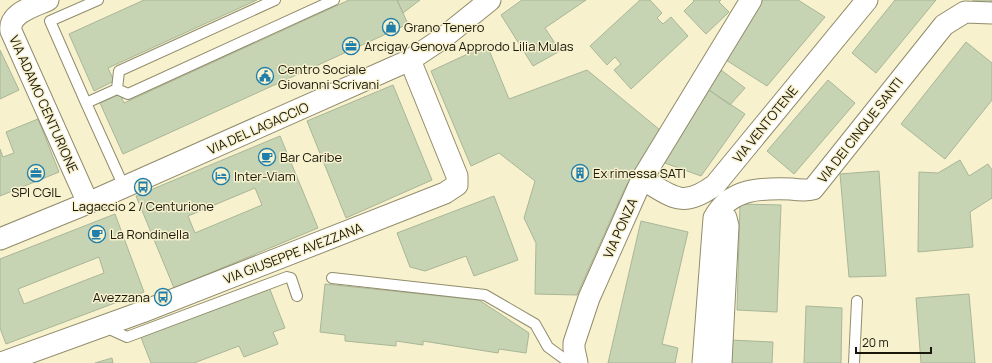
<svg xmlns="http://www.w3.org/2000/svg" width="992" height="363" font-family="Manrope,sans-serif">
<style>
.building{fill:#c6d4b3;stroke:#a9b697;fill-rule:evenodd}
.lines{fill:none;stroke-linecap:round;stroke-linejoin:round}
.lane-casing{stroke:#918c6b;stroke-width:12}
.street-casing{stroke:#918c6b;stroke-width:23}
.lane{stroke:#fff;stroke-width:10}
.street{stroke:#fff;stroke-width:21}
.labels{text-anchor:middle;stroke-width:3;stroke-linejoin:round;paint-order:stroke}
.poi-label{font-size:13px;fill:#19160a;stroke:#f7f1ce;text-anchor:start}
.street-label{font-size:13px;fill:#19160a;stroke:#f7f1ce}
</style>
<rect width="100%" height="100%" fill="#f7f1ce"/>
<path class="building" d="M144,0H257L108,68L114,81L94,91L69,34Z
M349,0H397L408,24L123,154L100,103L120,94L124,103Z
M397,0H420L403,13Z
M522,0H586L545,28L560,51L533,66L501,15Z
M640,0H650L662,13L657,18L663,24L671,17L688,36L631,89L614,70L621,64L615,57L607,65L590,46Z
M693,0H721L719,2L729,12L706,34L684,11L694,1Z
M763,0H798L825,17L767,86L726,60Z
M895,0H936L876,73L852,53Z
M973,0H992V4L974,5Z
M966,42L992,63V100L945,159L901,124Z
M487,45L509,99L587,70L660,130L625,188L577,295L535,294L536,243L524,218L535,181L499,153L471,166L431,71Z
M0,50L19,90L0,99Z
M721,70L745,88L730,105L709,90Z
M828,80L855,103L794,174L767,151Z
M393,85L432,180L346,218L307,121Z
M709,90L745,114L701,176L662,162Z
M38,119L59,172L0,196V149L3,157L14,153L6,132Z
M280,136L318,228L174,288L136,196ZM255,188L262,205L195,233L188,216Z
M960,160L969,176L988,164L992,170V198L970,212L973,247L918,252L919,172L938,173Z
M879,171L886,276L849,277L840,174Z
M494,196L518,260L474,276L466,256L425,271L410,267L397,233Z
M740,204L781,205L777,312L737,310Z
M115,214L144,292L6,344L0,328V259ZM99,257L104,273L24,304L18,289Z
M641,221L688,232L662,344L678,348L675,363H608Z
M325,284L479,300L529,333L526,353L499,349L498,353L423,341V345L396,341V346L345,341V335L320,332Z
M269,287L285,328L273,332L278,344L244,357L239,346L194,363H151L140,335Z
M969,294L975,363H921L916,298Z
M806,306L842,308L841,363H804Z
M730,340L773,342L772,363H729Z
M112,358L113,363H95Z"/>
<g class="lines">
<g class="lane-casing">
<path id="lane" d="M117,89L119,71L275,0
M86,103L50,21L98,0
M124,187L86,103L117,89L128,94L334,0
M332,278L485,295L535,324L548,347L570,363
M105,327L127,337L287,277L291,278L297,296
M854,363L857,301"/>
</g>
<g class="street-casing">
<path id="street" d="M48,0C35,6 8,13 11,31L88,203
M642,179C673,197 682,209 715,185L867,0
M714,218C730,188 761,188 791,189C798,190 806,191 813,189L944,25L965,12L992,13
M0,239L88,203L410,60L443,38L490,0
M1,363L142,312L445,193L457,185V176L410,60
M577,363L574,349V343L589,298L642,179L751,0
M703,363L714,218L720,215L726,218L728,226L721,363"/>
</g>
<use href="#lane" class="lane"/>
<use href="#street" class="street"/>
</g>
<defs>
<g id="shop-ring" transform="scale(0.9)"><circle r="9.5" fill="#f7f1ce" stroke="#1f7eaa" stroke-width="1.5"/><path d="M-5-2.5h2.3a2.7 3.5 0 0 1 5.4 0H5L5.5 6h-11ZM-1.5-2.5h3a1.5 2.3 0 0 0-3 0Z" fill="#1f7eaa"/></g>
<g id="office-ring" transform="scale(0.9)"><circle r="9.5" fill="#f7f1ce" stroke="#1f7eaa" stroke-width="1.5"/><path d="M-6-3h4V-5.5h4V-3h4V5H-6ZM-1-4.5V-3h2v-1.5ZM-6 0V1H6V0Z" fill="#1f7eaa"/></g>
<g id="civic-ring" transform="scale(0.9)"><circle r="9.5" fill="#f7f1ce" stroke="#1f7eaa" stroke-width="1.5"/><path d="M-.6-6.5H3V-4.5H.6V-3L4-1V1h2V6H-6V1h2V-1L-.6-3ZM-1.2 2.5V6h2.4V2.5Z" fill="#1f7eaa"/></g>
<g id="cafe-ring" transform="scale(0.9)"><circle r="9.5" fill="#f7f1ce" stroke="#1f7eaa" stroke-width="1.5"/><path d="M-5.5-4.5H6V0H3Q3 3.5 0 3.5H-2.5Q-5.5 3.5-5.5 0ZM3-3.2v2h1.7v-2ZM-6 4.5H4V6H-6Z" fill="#1f7eaa"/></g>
<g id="building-ring" transform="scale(0.9)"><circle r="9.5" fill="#f7f1ce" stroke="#1f7eaa" stroke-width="1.5"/><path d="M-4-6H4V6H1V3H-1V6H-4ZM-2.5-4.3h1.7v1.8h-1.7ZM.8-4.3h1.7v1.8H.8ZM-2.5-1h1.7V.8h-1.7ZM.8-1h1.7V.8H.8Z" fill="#1f7eaa"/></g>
<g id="hotel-ring" transform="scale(0.9)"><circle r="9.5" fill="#f7f1ce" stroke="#1f7eaa" stroke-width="1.5"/><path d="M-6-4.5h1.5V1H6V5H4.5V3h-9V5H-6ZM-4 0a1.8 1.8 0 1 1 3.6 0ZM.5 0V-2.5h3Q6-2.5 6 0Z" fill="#1f7eaa"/></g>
<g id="bus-ring" transform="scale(0.9)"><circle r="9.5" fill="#f7f1ce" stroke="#1f7eaa" stroke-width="1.5"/><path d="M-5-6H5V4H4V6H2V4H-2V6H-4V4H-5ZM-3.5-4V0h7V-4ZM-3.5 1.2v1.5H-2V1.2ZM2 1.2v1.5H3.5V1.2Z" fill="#1f7eaa"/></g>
</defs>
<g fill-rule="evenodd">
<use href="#shop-ring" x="391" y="27"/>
<use href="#office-ring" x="351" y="46"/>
<use href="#civic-ring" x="265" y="76"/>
<use href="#cafe-ring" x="267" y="157"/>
<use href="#office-ring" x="36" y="173"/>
<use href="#building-ring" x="580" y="173"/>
<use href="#hotel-ring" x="221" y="176"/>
<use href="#bus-ring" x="143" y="187"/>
<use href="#cafe-ring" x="97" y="234"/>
<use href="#bus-ring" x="163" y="297"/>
</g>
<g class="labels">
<g class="poi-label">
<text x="404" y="32">Grano Tenero</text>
<text x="364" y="51">Arcigay Genova Approdo Lilia Mulas</text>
<text x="278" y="74">Centro Sociale<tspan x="278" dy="15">Giovanni Scrivani</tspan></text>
<text x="280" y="162">Bar Caribe</text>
<text x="593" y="178">Ex rimessa SATI</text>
<text x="234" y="181">Inter-Viam</text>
<text x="36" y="197" text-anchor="middle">SPI CGIL</text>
<text x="143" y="211" text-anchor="middle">Lagaccio 2 / Centurione</text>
<text x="110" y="239">La Rondinella</text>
<text x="150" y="302" text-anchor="end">Avezzana</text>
</g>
<g class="street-label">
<text transform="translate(44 104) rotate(66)" y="5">VIA ADAMO CENTURIONE</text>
<text transform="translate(765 124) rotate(-51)" y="5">VIA VENTOTENE</text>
<text transform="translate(258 128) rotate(-24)" y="5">VIA DEL LAGACCIO</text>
<text transform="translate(860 130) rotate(-52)" y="5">VIA DEI CINQUE SANTI</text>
<text transform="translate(620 228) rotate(-66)" y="5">VIA PONZA</text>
<text transform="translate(293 253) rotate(-21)" y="5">VIA GIUSEPPE AVEZZANA</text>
</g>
</g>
<path d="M856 347v6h75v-6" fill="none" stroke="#19160a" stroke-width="2"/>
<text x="862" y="347" font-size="12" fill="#19160a" stroke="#f7f1ce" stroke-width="3" paint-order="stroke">20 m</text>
</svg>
